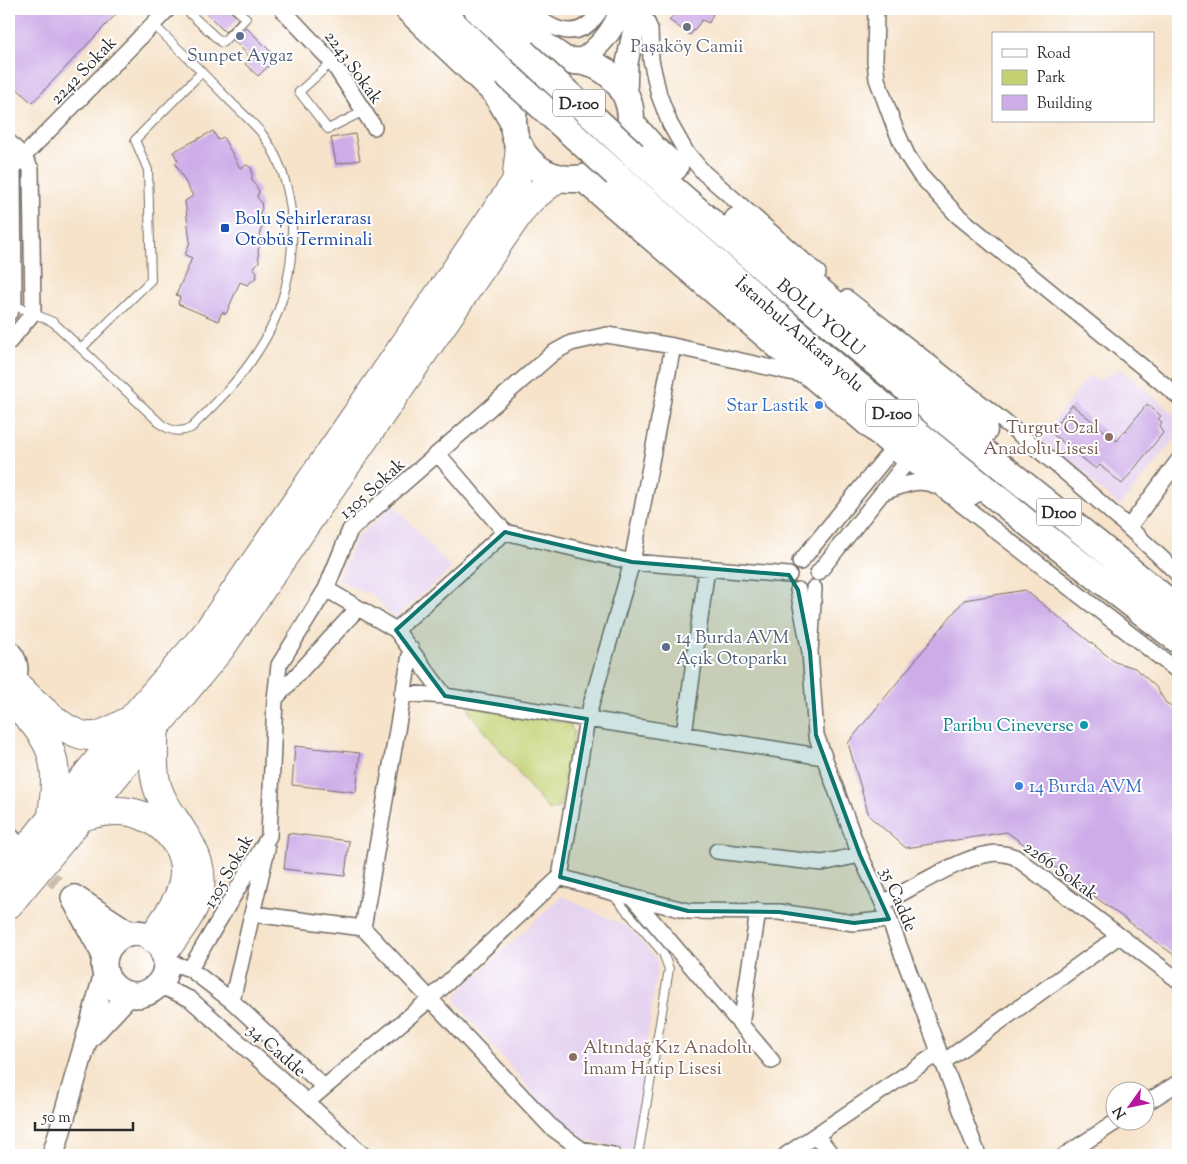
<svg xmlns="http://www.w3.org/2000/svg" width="1187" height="1164" font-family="'Sorts Mill Goudy',serif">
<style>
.built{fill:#e6d3f0}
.green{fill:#c3d173;stroke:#777e4f}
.building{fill:#cdace8}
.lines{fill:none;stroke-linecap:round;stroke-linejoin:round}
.minor-tunnel{stroke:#cdbeaa;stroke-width:15;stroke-dasharray:15 8;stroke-linecap:butt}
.service-casing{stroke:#726b63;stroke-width:10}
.minor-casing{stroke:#726b63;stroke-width:18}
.secondary-casing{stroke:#726b63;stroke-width:24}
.primary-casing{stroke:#726b63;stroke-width:28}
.trunk-casing{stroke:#726b63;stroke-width:29}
.motorway-casing{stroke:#726b63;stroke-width:30}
.service{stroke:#fff;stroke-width:8}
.minor{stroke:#fff;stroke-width:15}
.secondary{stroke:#fff;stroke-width:21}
.primary{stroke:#fff;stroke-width:25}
.trunk{stroke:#fff;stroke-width:26}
.motorway{stroke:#fff;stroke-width:28}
.trunk-bridge-casing{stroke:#726b63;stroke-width:29;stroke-linecap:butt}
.trunk-bridge{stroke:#fff;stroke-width:26}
.marked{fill:#0f766e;fill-opacity:0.2;stroke:#0f766e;stroke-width:4;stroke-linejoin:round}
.worship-dot{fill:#6b7280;stroke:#fff;stroke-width:2}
.service-dot{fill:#5c6f8a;stroke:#fff;stroke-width:2}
.transit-dot{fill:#1a4fb4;stroke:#fff;stroke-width:2}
.shop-dot{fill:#3f7fe0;stroke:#fff;stroke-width:2}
.education-dot{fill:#8d6e63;stroke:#fff;stroke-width:2}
.culture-dot{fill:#0f9aa8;stroke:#fff;stroke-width:2}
.labels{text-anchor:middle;stroke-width:4;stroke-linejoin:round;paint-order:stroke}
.shield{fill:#fff;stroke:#6b6b6b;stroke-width:1}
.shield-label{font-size:16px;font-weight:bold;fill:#2b2b2b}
.worship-label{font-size:18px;fill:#5b616d;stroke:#fff}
.service-label{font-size:18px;fill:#4e5e75;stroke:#fff}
.street-label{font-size:18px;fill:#2b2b2b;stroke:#fff}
.transit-label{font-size:18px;fill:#164399;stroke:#fff;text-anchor:start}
.shop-label{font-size:18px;fill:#366cbe;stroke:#fff;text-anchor:end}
.education-label{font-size:18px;fill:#785e54;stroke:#fff;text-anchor:end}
.culture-label{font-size:18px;fill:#0d838f;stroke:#fff;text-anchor:end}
</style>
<rect width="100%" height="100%" fill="#fff"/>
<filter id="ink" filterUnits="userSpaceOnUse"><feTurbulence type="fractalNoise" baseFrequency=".02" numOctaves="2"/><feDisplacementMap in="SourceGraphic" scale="10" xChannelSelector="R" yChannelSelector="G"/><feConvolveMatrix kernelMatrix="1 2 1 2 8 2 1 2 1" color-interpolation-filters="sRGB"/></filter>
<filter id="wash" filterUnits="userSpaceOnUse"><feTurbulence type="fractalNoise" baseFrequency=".0096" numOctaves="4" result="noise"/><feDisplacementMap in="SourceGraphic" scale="20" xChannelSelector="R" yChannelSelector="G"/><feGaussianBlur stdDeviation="1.12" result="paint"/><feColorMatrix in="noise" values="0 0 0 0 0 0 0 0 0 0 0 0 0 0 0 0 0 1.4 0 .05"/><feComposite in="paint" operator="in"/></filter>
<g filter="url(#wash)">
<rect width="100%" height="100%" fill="#f6e3ca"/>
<path class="built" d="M1119,369L1178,417V435L1120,506L1040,440L1089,375L1098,381Z
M394,505L451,569L394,619L374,596L338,580L356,538Z
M562,896L629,928L658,961L633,1145L629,1150L586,1140L548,1111L456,1002L457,994Z"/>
<path class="green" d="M470,705L569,723L574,732L560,807L549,811L469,712Z"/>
<g id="blocks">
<path class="building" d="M9,9H121L32,103L9,81Z
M202,9H228L238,19L225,32Z
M679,9H715L709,23L702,20L690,35L669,20Z
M246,27L277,58L258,76L245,64L251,58L233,40Z
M213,131L218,140L223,137L240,168L247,165L252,169V180L259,191L257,197L261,202L262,209L259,214L263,225L260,232L262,245L258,249L259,262L253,268L257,272L256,278L247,285L240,282L226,314L222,312L218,321L178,304L180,297L176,295L192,258L185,255L190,242L185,201L193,196L175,163L178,161L173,152Z
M355,134L360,160L336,164L331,138Z
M1147,404L1161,416L1158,419L1162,422L1159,426L1163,433L1122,484L1100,465L1096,469L1050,432L1072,405L1117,441Z
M1025,590L1115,662L1135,668L1156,687L1166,703L1178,712V958L1007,832L906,848L869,816L848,743L964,600Z
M295,746L360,753L356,792L292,785Z
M288,833L349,841L345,876L284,869Z"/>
</g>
</g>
<g filter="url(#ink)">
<use href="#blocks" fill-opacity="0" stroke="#726b63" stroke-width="1"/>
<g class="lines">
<path class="minor-tunnel" d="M34,863L57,883"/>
<g class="service-casing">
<path id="service" d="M185,9L222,43L246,18L236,9
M332,62L299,92L328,129L364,111
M14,305L53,322L162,425C172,431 179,433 191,428C215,404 240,380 258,351C298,291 307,195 263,135C254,123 242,113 231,102C206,76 180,50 153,24
M82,348L151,280L148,170L135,140L202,72
M613,895L663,953L669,969L638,1155"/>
</g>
<g class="minor-casing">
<path id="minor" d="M282,9L332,62L374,127
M528,9C553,32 580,44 601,9
M641,9L650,29L651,60L659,95L670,124L686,152L704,173L818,273
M876,9L875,61L877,79L895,128L907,155L920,175L957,215L1178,396
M9,142L24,157L31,169L33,313L9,342
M847,298C961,387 1075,474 1178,574
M9,313L14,305L13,167L168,9
M438,454L505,532L632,562L789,575
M884,492C905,485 918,477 939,487L1178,671
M1129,527L1178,461
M800,562L895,446
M818,573L910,458
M326,589L396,630L445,696
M798,590L810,652L814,588
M396,630L505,532
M411,649L363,928L552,1128L581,1149L613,1155
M810,652L816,735L860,855L883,903L978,1155
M402,693L445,696L824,757
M275,699L358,608
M684,734L707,568
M717,851L822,863L860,855
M560,877L611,892L688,911L779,912L854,923L889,919
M633,898L772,1061
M883,903C911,889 960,858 989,854C998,852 1006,854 1015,857L1178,980
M253,914L363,928
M166,961L190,969L232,1001L324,1087
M190,969L269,836L275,699L279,665L326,589L350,530L553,353L571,343L607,335L673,346L808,376
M158,985L190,999L307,1102L363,1155
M232,1001L267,849
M741,1025L758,911
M942,1063L1119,936
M307,1102L430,999L560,877L587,719L632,562L673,346
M1144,1104L1178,1083
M816,1135L832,1155
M786,1155L938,1053
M1065,1155L1116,1122"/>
</g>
<g class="secondary-casing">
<path id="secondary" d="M580,61C599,47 613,32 621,9
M626,96L627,63L638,9
M105,973L86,1041L129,995
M53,1155L86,1041"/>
</g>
<g class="primary-casing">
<path id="primary" d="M9,654C17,664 17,675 9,685
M9,841L10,843
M104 964a31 31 0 1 1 62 0a31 31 0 1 1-62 0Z
M105,955L74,898L129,934"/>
</g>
<g class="trunk-casing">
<path id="trunk" d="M408,9L496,93L513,122
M438,9L506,74
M477,9L523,52
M506,9L546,47L566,61
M513 120a59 59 0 1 1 118 0a59 59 0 1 1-118 0Z
M631,123L653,148L675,167
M634,155L769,273L939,416L1178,609
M616,174L838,369L1029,524L1178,640
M583,178L895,446L910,458L970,492
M737,221L984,430"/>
</g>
<g class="motorway-casing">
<path id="motorway" d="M12,681C32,699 66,739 94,736C104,735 117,727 126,722
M16,705C56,742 59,764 52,815
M155,725C154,744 152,764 156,782C160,800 172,815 181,829C218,884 197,906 164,952
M80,817C96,813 113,809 130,812C161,818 190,847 183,881C180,902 163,921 152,938
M9,871L130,721L205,635L516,182L520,148
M9,904L221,648L522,209L532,198L557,178"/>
</g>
<use href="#service" class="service"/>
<use href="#minor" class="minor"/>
<use href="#secondary" class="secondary"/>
<use href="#primary" class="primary"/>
<use href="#trunk" class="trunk"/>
<use href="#motorway" class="motorway"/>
<g class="trunk-bridge-casing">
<path id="trunk-bridge" d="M523,52L634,155
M506,74L616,174"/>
</g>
<use href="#trunk-bridge" class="trunk-bridge"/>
</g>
</g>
<path class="marked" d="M505,532L632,562L789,575L798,590L810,652L816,735L860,855L889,919L854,923L779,912L688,911L560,877L587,719L445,696L396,630Z"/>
<circle class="worship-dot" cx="687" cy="27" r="5"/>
<g class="service-dot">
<circle cx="240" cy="36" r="5"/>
<circle cx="666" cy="647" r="5"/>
</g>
<rect class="transit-dot" x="220" y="223" width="10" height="10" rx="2.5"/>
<g class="shop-dot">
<circle cx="819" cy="405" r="5"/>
<circle cx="1019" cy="786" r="5"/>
</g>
<g class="education-dot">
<circle cx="1109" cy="437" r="5"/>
<circle cx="573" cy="1057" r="5"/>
</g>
<circle class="culture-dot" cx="1084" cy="725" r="5"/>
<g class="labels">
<g class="shield">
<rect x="553" y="89.5" width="52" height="27" rx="4"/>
<rect x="866" y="399.5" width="52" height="27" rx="4"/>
<rect x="1036.5" y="498.5" width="45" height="27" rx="4"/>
</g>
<g class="shield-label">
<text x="579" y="109">D-100</text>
<text x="892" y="419">D-100</text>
<text x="1059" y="518">D100</text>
</g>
<g class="worship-label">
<text x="687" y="52">Paşaköy Camii</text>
</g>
<g class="service-label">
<text x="240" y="61">Sunpet Aygaz</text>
<text x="676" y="643" text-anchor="start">14 Burda AVM<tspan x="676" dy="21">Açık Otoparkı</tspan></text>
</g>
<g class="street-label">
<text transform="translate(354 67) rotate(54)" y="6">2243 Sokak</text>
<text transform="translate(83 70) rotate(-46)" y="6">2242 Sokak</text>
<text transform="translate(821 317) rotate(40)" y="6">BOLU YOLU</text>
<text transform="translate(800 334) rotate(41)" y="6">İstanbul-Ankara yolu</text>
<text transform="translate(372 488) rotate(-42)" y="6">1305 Sokak</text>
<text transform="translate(1061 870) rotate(36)" y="6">2266 Sokak</text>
<text transform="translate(228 871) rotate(-60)" y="6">1305 Sokak</text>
<text transform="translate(899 899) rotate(67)" y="6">35 Cadde</text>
<text transform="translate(277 1050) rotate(41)" y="6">34 Cadde</text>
</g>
<g class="transit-label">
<text x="235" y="224">Bolu Şehirlerarası<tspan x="235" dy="21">Otobüs Terminali</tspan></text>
</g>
<g class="shop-label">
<text x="809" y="411">Star Lastik</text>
<text x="1029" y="792" text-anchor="start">14 Burda AVM</text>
</g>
<g class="education-label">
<text x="1099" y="433">Turgut Özal<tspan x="1099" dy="21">Anadolu Lisesi</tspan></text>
<text x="583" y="1053" text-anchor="start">Altındağ Kız Anadolu<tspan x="583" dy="21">İmam Hatip Lisesi</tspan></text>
</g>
<g class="culture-label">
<text x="1074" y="731">Paribu Cineverse</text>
</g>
</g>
<rect width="1187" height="1164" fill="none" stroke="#fff" stroke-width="30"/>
<rect x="992" y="32" width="162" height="90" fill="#ffffff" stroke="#aaaaaa"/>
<rect x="1002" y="49" width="25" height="8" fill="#ffffff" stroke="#aaaaaa"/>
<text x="1037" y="58" font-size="15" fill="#2b2b2b">Road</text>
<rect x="1002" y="70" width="25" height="15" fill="#c3d173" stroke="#aaaaaa"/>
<text x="1037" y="82" font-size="15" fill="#2b2b2b">Park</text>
<rect x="1002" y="95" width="25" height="15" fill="#cdace8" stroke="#aaaaaa"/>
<text x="1037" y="108" font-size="15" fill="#2b2b2b">Building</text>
<g transform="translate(1130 1106) rotate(237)"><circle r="24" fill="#ffffff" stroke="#aaaaaa"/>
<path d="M0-4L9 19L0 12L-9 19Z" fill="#b5179e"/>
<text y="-8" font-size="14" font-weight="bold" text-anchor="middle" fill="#2b2b2b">N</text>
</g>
<path d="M35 1122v8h98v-8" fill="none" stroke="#2b2b2b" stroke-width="2.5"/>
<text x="42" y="1122" font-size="15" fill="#2b2b2b" stroke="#ffffff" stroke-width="4" paint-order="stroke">50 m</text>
</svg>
